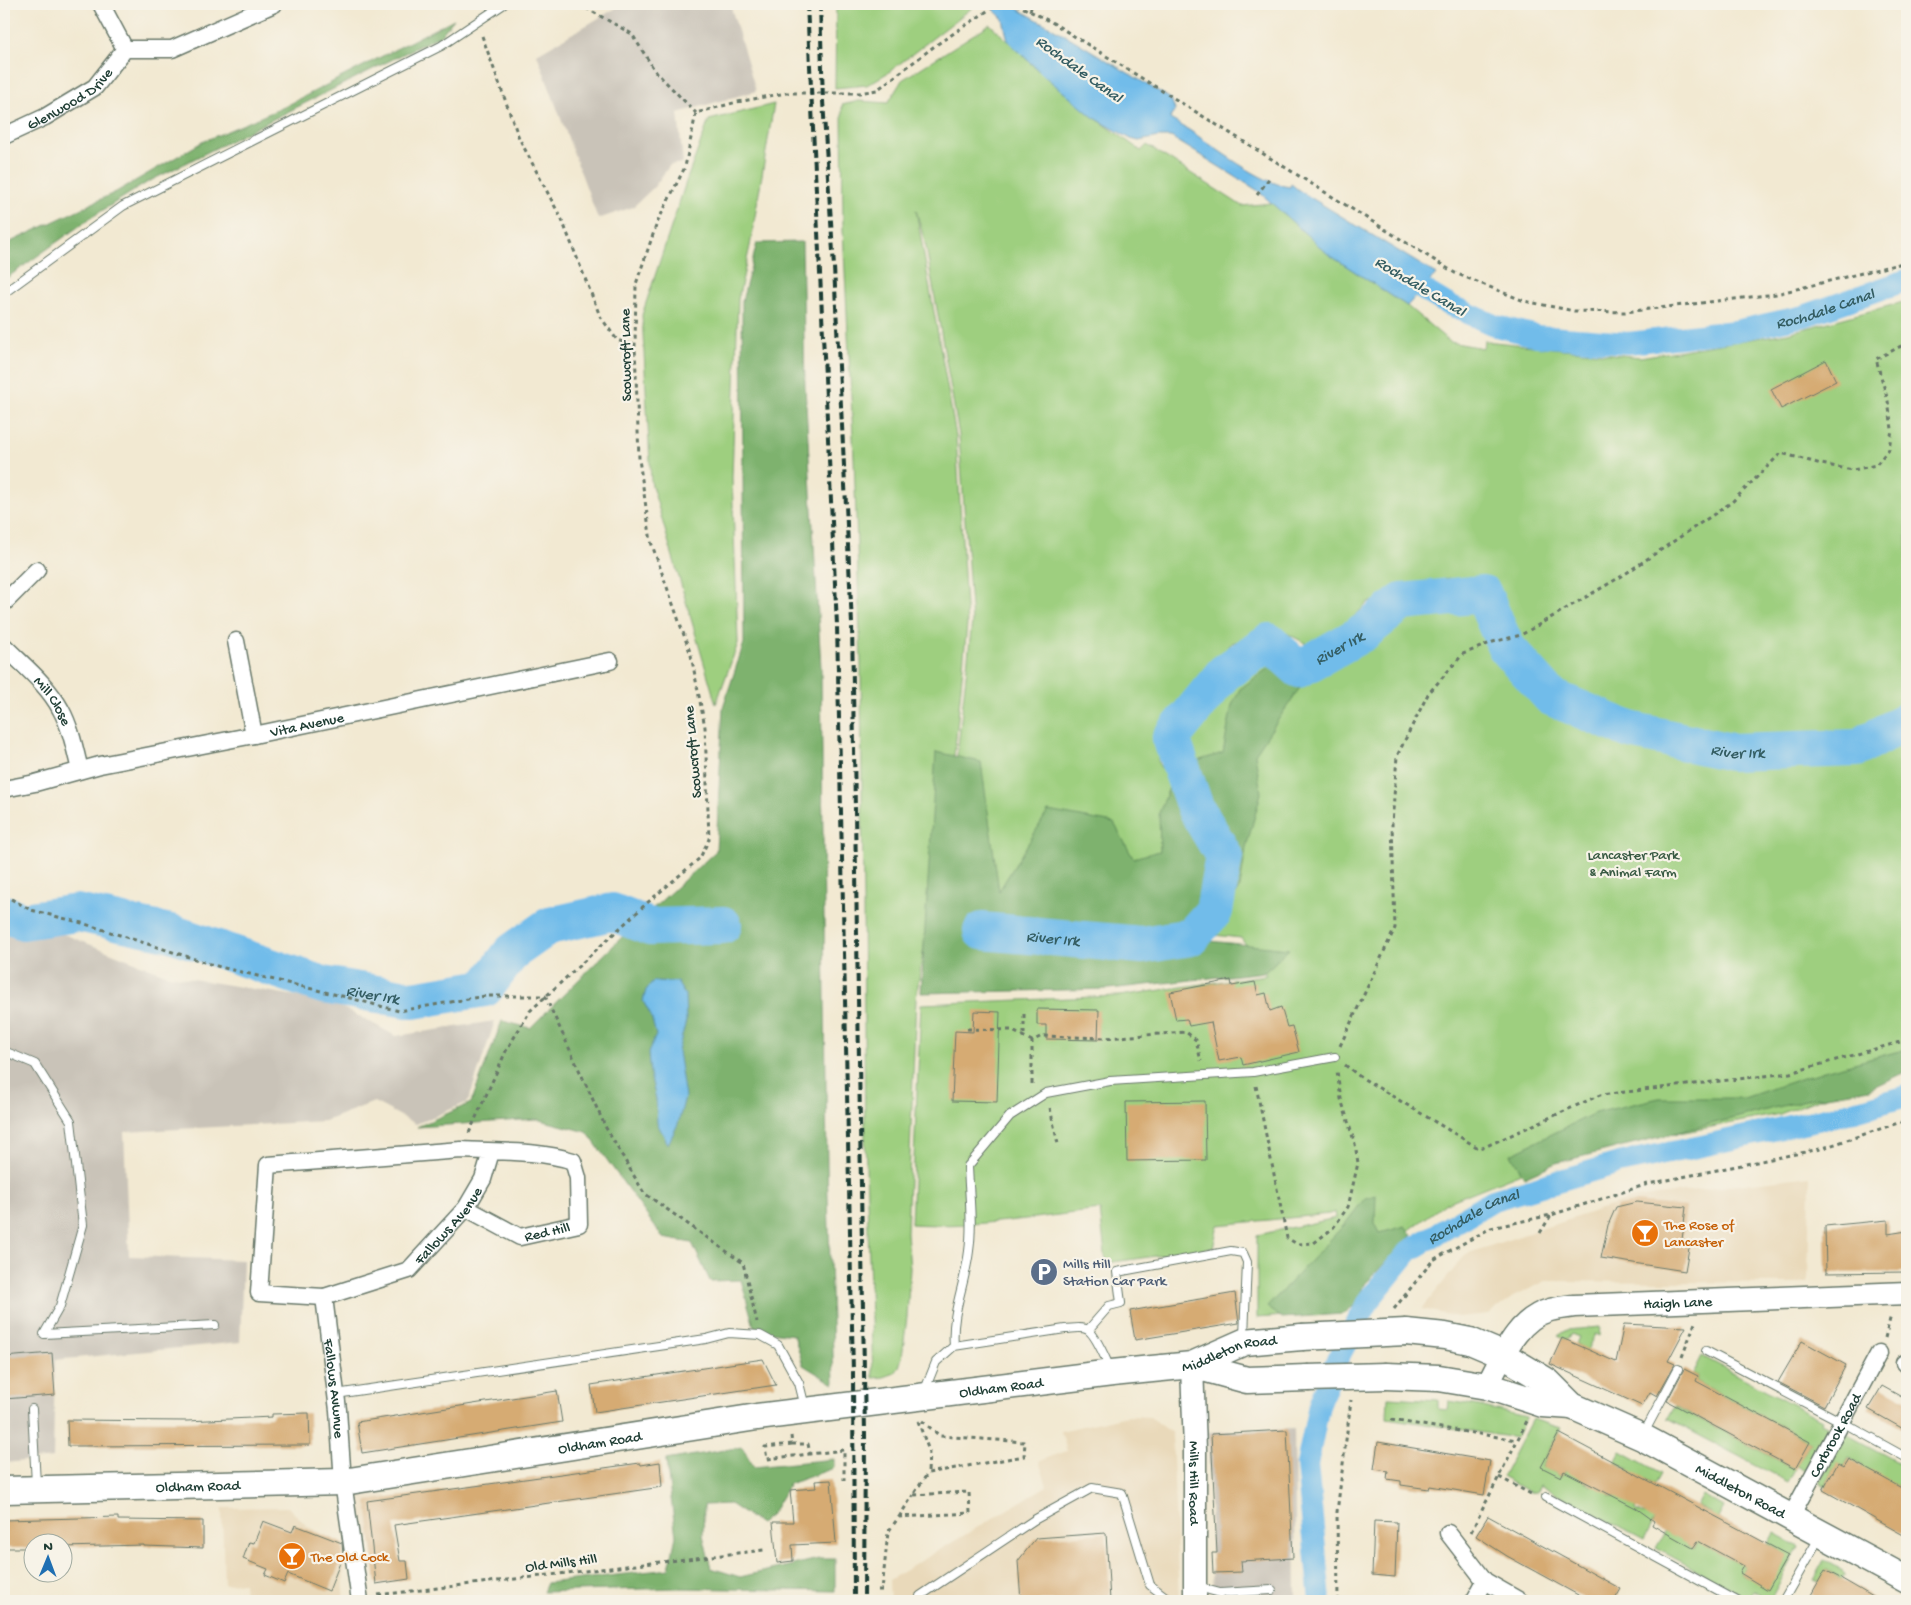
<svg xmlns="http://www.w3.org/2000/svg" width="1911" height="1605" font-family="'Gochi Hand',sans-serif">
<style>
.built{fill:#e9d9ba}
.industrial{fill:#c9c3b8}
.green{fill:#9ecf7f;stroke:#5e865a}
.forest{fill:#7eb26e;stroke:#4e7851}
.water{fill:#71bcea;stroke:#487c8f}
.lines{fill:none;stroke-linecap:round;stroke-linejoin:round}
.canal{stroke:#71bcea;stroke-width:22}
.river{stroke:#71bcea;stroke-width:38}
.building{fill:#d6ab73}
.lane-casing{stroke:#69796b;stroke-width:10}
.street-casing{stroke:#69796b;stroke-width:19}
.secondary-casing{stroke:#69796b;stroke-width:25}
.primary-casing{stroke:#69796b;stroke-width:29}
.path{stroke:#69796b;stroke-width:3;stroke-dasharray:4 4;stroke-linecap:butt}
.lane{stroke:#fff;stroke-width:8}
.street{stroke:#fff;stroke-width:16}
.secondary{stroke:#fff;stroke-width:22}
.primary{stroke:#fff;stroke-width:26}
.rail{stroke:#1f3d34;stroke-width:4;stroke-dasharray:8 4;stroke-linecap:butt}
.primary-bridge-casing{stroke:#69796b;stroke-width:29;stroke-linecap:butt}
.primary-bridge{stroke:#fff;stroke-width:26}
.labels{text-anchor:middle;stroke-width:4.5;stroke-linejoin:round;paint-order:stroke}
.street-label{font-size:15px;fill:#1f3d34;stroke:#f7f3e8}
.park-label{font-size:15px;fill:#385a43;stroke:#f7f3e8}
.food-label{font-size:15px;fill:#c56008;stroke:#f7f3e8;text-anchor:start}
.service-label{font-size:15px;fill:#4e5e75;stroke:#f7f3e8;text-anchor:start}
.water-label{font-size:16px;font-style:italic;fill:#345d62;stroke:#f7f3e8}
</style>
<rect width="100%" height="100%" fill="#f7f3e8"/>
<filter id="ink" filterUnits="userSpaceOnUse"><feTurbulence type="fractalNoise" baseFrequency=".02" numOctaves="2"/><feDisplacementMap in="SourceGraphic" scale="10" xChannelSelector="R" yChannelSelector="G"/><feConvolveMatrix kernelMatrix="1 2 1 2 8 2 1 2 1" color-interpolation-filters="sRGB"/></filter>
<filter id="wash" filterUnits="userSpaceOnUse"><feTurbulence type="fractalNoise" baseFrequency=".0096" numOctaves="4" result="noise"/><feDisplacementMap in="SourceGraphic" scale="20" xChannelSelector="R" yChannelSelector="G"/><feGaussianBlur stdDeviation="1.12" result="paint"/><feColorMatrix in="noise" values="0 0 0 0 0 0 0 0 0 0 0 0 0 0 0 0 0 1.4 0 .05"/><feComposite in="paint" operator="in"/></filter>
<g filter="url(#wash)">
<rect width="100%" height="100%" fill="#f2e9d2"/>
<path class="built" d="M1810,1176L1808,1283L1546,1281L1513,1297L1489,1314L1457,1317L1422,1309L1466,1254L1634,1198Z
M1127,1416L1150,1417L1172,1433L1179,1601H890L889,1580L1047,1486L1039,1461L1067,1451L1061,1431Z
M387,1495L396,1538L365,1540L359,1497Z
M288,1507L308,1527L345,1544L343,1601H245L244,1583L224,1584L222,1508Z"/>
<path class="industrial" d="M623,4H730L756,91L678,113L683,163L670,165L654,187L633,207L598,219L537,54Z
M4,917L43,926L168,975L332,1002L396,1036L495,1021L468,1102L416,1124L374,1102L325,1121L124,1132L129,1256L243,1260L240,1342L55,1360L53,1458L4,1463Z
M1294,1429L1296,1601H1213L1208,1432Z"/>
<path class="green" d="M836,4H977L889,72L867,85L835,88Z
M990,24L1042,74L1093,116L1141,151L1147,145L1242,206L1272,203L1328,254L1407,306L1450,342L1483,348L1484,341L1640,357L1788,333L1907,301V1064L1780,1114L1568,1154L1446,1203L1374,1256L1324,1313L1257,1318V1235L1336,1218L1335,1212L1329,1214L1218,1225L1213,1248L1106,1263L1100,1210C1037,1217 975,1228 911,1224L921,1004L1119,996L1266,975L1241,938L1214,935L1231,846L1190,773L1186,756L1184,736L1228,676L1267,652L1300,673L1365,641L1391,616L1408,606L1444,604L1451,579L1448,578L1368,603L1331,639L1307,644L1277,628L1232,643L1191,689L1157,761L1203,837L938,924L972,622L959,435L926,247L916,210L956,436L967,625L955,749L916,998L907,1233L910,1268L907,1317L902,1357L899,1367L895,1373L884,1377L873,1378L865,1137L861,662L854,458L843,230L842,105L859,101L888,103L902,80Z
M774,104L750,246L738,299L732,477L738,643L716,704L651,482L642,315L687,179L709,120Z
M1600,1327L1599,1336L1595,1334L1587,1350L1576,1344L1579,1337L1571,1334L1567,1340L1558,1336L1567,1330Z
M1702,1356L1822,1420L1821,1423L1829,1427L1805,1471L1796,1466L1810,1442L1696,1381L1698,1376L1693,1374Z
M1388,1397L1438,1400V1409L1448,1410L1449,1401L1479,1406L1526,1417L1516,1438L1387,1418Z
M1675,1406L1795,1469L1788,1482L1668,1419Z
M1532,1419L1561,1428L1541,1466L1561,1477L1566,1468L1582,1477L1581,1480L1591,1486L1593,1483L1610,1492L1609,1495L1615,1497L1629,1469L1615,1462L1621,1451L1661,1473L1655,1484L1641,1477L1635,1510L1645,1515L1647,1512L1656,1517L1644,1540L1540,1485L1536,1493L1529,1492L1502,1477Z
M1846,1434L1907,1467V1484L1905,1488L1907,1491L1896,1485L1892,1493L1857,1475L1862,1465L1849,1458L1844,1467L1838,1464L1825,1486L1819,1483Z
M1703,1495L1724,1507L1704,1544L1744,1566L1740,1573L1749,1578L1787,1555L1768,1544L1774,1533L1799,1547L1770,1600L1753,1590L1748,1598L1656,1548L1666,1531L1692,1536L1687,1545L1694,1548L1712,1514L1697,1506Z
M1824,1560L1846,1573L1842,1579L1826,1570L1818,1583L1813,1580Z"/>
<path class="forest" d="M454,19L441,35L148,182L92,217L4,280V245L116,192L204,141L284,107Z
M802,242L805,387L821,668L827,1166L834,1384L803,1365L794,1335L755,1330L741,1280L710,1281L692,1243L663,1238L587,1132L536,1119L417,1127L471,1103L502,1021L530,1028L627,932L716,851L723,707L744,643L742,301L757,243Z
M1274,664L1303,683L1255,754L1261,793L1246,848L1240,887L1209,941L1289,949L1265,972L1109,989L921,993L936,752L981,762L999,891L1048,811L1114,823L1133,858L1160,851L1159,813L1177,767L1223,753L1232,705L1240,689Z
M1907,1049V1071L1869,1089L1814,1098L1556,1163L1524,1177L1511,1154L1595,1113L1659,1098H1744L1824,1071Z
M1376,1195L1375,1223L1380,1233L1405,1226L1412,1235L1365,1284L1358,1303L1343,1314L1282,1318L1267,1307L1345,1224L1365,1198Z
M742,1447L754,1467L834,1459V1468L789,1484L771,1515L760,1524L730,1504L704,1505L703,1535L711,1568L740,1577L819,1559H835V1591L678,1588L543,1592L547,1583L669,1569L676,1536L666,1460Z"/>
<path class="water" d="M988,4H1013L1018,9L1072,39L1171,99L1175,110L1170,119L1189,130C1215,147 1261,184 1290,187L1291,184L1300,191L1436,274L1407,306L1328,254L1257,190L1171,137H1159L1139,141L1131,139L1093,117L1042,74L1008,41L1003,19Z
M654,981L677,982L685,995L686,1021L678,1051L685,1097L678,1124L668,1144L657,1123L656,1099L650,1074L648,1053L656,1035L651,1016L643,1001L646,990Z"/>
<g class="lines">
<g class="canal">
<path id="s1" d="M1397,274L1445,303L1496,326L1537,336L1628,343L1735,331L1804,316L1907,280"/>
<path id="s2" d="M1320,1601L1307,1465L1319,1405L1337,1360L1370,1299L1409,1251L1493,1200L1619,1163L1702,1146L1848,1113L1907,1096"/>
</g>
<g class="river">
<path id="s3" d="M4,914L23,921L77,913L171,933L323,985L413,1000L485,988L512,952L549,926L612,912L650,927L723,925"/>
<path id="s4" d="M982,931L1142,945L1191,937L1214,911L1224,856L1195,807L1171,738L1224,673L1269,642L1299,669L1363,633L1402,602L1483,594L1506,647L1551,697L1630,730L1731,752L1857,748L1907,721"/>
</g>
</g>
<g id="blocks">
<path class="building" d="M1826,360L1836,381L1781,409L1771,389Z
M1231,980L1232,986L1255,982L1258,995L1266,993L1270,1011L1281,1007L1287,1027L1292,1026L1299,1052L1243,1065L1241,1057L1219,1061L1211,1022L1189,1026L1187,1019L1176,1020L1170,992Z
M1037,1009L1099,1010L1098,1040L1046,1039V1025H1037Z
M974,1011L1000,1012L997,1102L952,1101L955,1031L973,1032Z
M1205,1101L1206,1160L1127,1161L1126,1102Z
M1637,1202L1686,1207L1682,1240L1690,1242L1685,1271L1601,1258L1608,1225L1616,1207Z
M1888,1220V1234L1907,1231V1272L1826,1273L1825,1226Z
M1235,1293L1239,1323L1135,1340L1130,1311Z
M1624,1324L1686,1327L1668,1361L1675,1364L1657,1396L1650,1392L1642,1406L1550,1364L1562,1338L1616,1362Z
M1802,1341L1846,1365L1824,1406L1778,1382Z
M52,1353L55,1395L4,1399V1357Z
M763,1359L776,1385L595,1412L591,1385Z
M1684,1369L1698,1376L1696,1381L1810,1442L1795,1469L1667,1401Z
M1882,1386L1907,1400V1431L1868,1409Z
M557,1391L562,1422L362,1453L357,1422Z
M309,1413L310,1445L68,1446L67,1420L187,1421L272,1417V1414Z
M1287,1430L1293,1558L1241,1561L1242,1572L1213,1573L1212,1553H1217L1211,1434Z
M1559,1433L1788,1555L1768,1590L1740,1573L1744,1566L1698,1541L1693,1548L1652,1525L1654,1521L1636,1508L1564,1471L1561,1477L1541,1467Z
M1378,1442L1490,1461L1484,1495L1430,1486L1429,1489L1401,1485V1481L1387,1479L1388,1471L1374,1469Z
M1849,1459L1907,1491V1537L1823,1490L1838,1463L1844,1467Z
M660,1462L662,1487L394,1525L400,1561H407L409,1579L376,1584L367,1501L640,1463L641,1465Z
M831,1480L836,1543L792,1545L793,1561L777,1563L773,1522H793L790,1490L816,1488L815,1481Z
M1488,1516L1621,1589L1614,1601H1589L1507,1556L1476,1536Z
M118,1517V1520L203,1521V1548L144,1546V1545L62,1547V1542H32V1548H4V1520Z
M263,1521L292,1532L295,1525L342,1543L343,1555L329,1591L288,1574L284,1583L265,1575L268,1569L243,1559L249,1542L254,1543Z
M1374,1521L1397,1522L1395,1577L1372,1575Z
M1106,1533L1110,1601H1021L1018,1561L1036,1538Z
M1825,1570L1842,1579L1880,1601H1823L1811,1595Z"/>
</g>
</g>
<g filter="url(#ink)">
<use href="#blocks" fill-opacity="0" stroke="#69796b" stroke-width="1"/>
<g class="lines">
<g class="lane-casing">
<path id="lane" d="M4,293L123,206L441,46L504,4
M4,1051L35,1064L71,1121L83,1225L60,1306L44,1334L215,1325
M1088,1330L1109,1306L1121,1303L1117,1272L1231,1251L1243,1253L1247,1262L1244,1337
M954,1346C951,1312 965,1285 969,1251C973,1223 969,1194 968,1166L1010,1116L1046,1093L1110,1081L1253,1072L1335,1057
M1706,1351L1842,1422L1907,1458
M924,1392L936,1362L954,1346L1065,1329C1072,1329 1082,1326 1088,1330C1096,1335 1106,1360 1110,1368
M336,1394L706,1339L729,1333L760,1335L778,1345L799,1383L805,1407
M32,1409L36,1484
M1644,1433L1678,1369
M1546,1497L1737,1601
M1198,1587L1220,1593L1272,1590
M920,1601V1596L1034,1520L1092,1488L1122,1493L1150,1585L1171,1601
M1783,1601L1819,1538"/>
</g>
<g class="street-casing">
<g id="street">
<path d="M101,4L125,49"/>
<path id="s5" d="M4,136L45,117L95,87L125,49H172L274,4"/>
<path d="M4,603L37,570"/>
<path d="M236,641L254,735"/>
<path id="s6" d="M4,646C24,666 48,685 61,710C71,728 75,750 80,770"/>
<path id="s7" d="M4,789L35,783L100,765L254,735L610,661"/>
<path id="s8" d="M466,1208L520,1237L579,1224L578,1178L573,1161C538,1150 498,1152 461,1150L268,1165L259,1293L324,1297L409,1270L466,1208L483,1179L491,1152"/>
<path id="s9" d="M324,1297L338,1410L343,1482L360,1601"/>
<path d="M1904,1363L1907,1365"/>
<path id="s10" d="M1791,1516L1879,1353"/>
<path d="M1448,1533L1485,1581L1520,1601"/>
<path d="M1474,1601L1485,1581"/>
</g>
</g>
<g class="secondary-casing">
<g id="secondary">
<path id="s11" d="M1192,1365L1195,1450V1601"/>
<path id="s12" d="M1487,1386C1502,1358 1516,1319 1550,1310C1558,1308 1566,1307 1574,1306L1907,1293"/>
</g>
</g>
<g class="primary-casing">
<g id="primary">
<path id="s13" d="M1406,1332L1445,1336L1470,1341L1503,1355L1548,1382L1572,1406L1642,1437L1907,1580"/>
<path d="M1192,1365L1247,1380L1307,1378"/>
<path d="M1386,1376L1439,1378L1487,1386L1543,1404L1572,1406"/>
<path id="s14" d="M4,1490L343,1482L757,1417L1112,1373L1192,1365L1244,1342L1302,1337"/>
</g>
</g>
<path class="path" d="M579,4L632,34L655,71L696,113
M1016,4L1053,23L1455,273L1524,301L1574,311L1625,312L1776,294L1907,262
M1030,11L1032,4
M482,36L519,138L562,220L600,316L617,340L635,346
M1257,195L1270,177
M4,895L31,910L82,923L220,967L346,997L399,1011L485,996H545L606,1128L644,1193L743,1263L757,1322
M1024,1014V1035
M967,1029L1011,1030L1032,1041
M1340,1046L1395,928L1392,824L1397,756L1428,694L1463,654L1493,642L1521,635L1622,576L1732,502L1781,453L1821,464L1853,470L1876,465L1889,449L1892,429L1888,401L1876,359L1907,343
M1345,1065L1359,1076L1480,1149L1600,1095L1790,1073L1907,1040
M1032,1084V1041L1042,1036L1106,1038L1186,1032L1196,1040L1201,1061
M1256,1086L1287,1238L1297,1244L1314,1243L1333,1228L1348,1207L1358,1163L1355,1144L1341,1099L1337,1071
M1050,1108L1058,1144
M469,1133L506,1051L530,1011L647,903L700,858L709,839L705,727L691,655L651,542L639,459L635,346L636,284L657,223L685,167L696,113L737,102L786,93H859L877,90L936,45L998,4
M1540,1233L1551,1215
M1394,1309L1433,1260L1491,1228L1551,1215L1648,1184L1820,1149L1907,1120
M1885,1338L1891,1315
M1682,1357L1695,1323
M1391,1420L1517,1440
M918,1421L929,1451L928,1473
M791,1436L792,1444H808L810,1453
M792,1444L765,1447L767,1459L844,1450V1480
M1499,1477L1533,1495
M899,1517L913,1495
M1471,1532L1527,1421
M878,1590H882L888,1532L899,1517L970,1513L969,1492L913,1495L928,1473L1024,1456L1025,1442L940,1436L922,1421
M378,1595L764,1550
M1338,1601L1337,1512L1351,1400"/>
<use href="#lane" class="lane"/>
<use href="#street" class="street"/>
<use href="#secondary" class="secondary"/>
<use href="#primary" class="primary"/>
<path class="rail" d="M807,4L837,625L853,1373L854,1601
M820,4L823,101L834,267L852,624L865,1435L864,1601"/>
<g class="primary-bridge-casing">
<path id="primary-bridge" d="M1302,1337L1406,1332
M1307,1378L1386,1376"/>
</g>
<use href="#primary-bridge" class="primary-bridge"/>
</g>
</g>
<defs>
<g id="bar-disc" transform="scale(1.4375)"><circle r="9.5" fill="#e8710a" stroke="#f7f3e8"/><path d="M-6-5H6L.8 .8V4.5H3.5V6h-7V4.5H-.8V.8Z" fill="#fff"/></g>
<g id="parking-disc" transform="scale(1.4375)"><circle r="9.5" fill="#5c6f8a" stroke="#f7f3e8"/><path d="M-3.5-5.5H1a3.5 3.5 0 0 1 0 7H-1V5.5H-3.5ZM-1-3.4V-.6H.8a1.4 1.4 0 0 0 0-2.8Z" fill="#fff"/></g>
</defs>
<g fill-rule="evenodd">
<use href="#bar-disc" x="1645" y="1233"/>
<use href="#parking-disc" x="1044" y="1272"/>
<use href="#bar-disc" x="292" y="1556"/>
</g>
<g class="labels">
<g class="street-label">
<text dy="5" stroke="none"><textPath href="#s5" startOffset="76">Glenwood Drive</textPath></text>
<text transform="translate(625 355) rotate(-91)" y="5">Scowcroft Lane</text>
<text dy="5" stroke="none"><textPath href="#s6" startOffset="74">Mill Close</textPath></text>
<text dy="5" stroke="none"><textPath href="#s7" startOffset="310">Vita Avenue</textPath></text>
<text transform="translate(692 752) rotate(-95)" y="5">Scowcroft Lane</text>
<text dy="5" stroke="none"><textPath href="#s8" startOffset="834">Fallows Avenue</textPath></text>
<text dy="5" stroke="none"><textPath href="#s8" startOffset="89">Red Hill</textPath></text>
<text dy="5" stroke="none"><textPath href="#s12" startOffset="230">Haigh Lane</textPath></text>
<text dy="5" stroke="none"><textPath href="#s14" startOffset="1236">Middleton Road</textPath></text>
<text dy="5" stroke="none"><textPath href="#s14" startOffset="1004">Oldham Road</textPath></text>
<text dy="5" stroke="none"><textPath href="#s9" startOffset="92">Fallows Avwnue</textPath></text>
<text dy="5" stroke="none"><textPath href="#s10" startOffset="92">Corbrook Road</textPath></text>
<text dy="5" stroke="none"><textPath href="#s14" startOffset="599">Oldham Road</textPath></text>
<text dy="5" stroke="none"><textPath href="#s11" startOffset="118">Mills Hill Road</textPath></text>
<text dy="5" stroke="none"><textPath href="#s14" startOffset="194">Oldham Road</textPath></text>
<text dy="5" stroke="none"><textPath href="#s13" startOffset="376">Middleton Road</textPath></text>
<text transform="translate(561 1562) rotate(-7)" y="5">Old Mills Hill</text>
</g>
<g class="park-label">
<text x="1633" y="859">Lancaster Park<tspan x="1633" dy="17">&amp; Animal Farm</tspan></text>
</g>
<g class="food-label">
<text x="1664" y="1229">The Rose of<tspan x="1664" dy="17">Lancaster</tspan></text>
<text x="311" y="1561">The Old Cock</text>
</g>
<g class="service-label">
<text x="1063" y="1268">Mills Hill<tspan x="1063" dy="17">Station Car Park</tspan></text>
</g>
<g class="water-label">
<text transform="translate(1080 68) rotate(36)" y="6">Rochdale Canal</text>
<text transform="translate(1421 285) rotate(31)" y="6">Rochdale Canal</text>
<text dy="6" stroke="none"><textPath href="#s1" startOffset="446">Rochdale Canal</textPath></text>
<text dy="6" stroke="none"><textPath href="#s4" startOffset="655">River Irk</textPath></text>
<text dy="6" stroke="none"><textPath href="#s4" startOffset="1135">River Irk</textPath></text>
<text dy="6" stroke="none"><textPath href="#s4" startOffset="71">River Irk</textPath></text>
<text dy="6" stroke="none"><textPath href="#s3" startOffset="382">River Irk</textPath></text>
<text dy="6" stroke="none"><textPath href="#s2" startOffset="451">Rochdale Canal</textPath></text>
</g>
</g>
<rect width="1911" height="1605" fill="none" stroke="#f7f3e8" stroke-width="20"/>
<g transform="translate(48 1558) rotate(1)"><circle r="24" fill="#f7f3e8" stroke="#a1aaa0"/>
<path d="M0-4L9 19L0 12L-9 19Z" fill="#1f6fb2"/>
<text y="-8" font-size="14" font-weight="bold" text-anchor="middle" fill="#1f3d34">N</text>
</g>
</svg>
